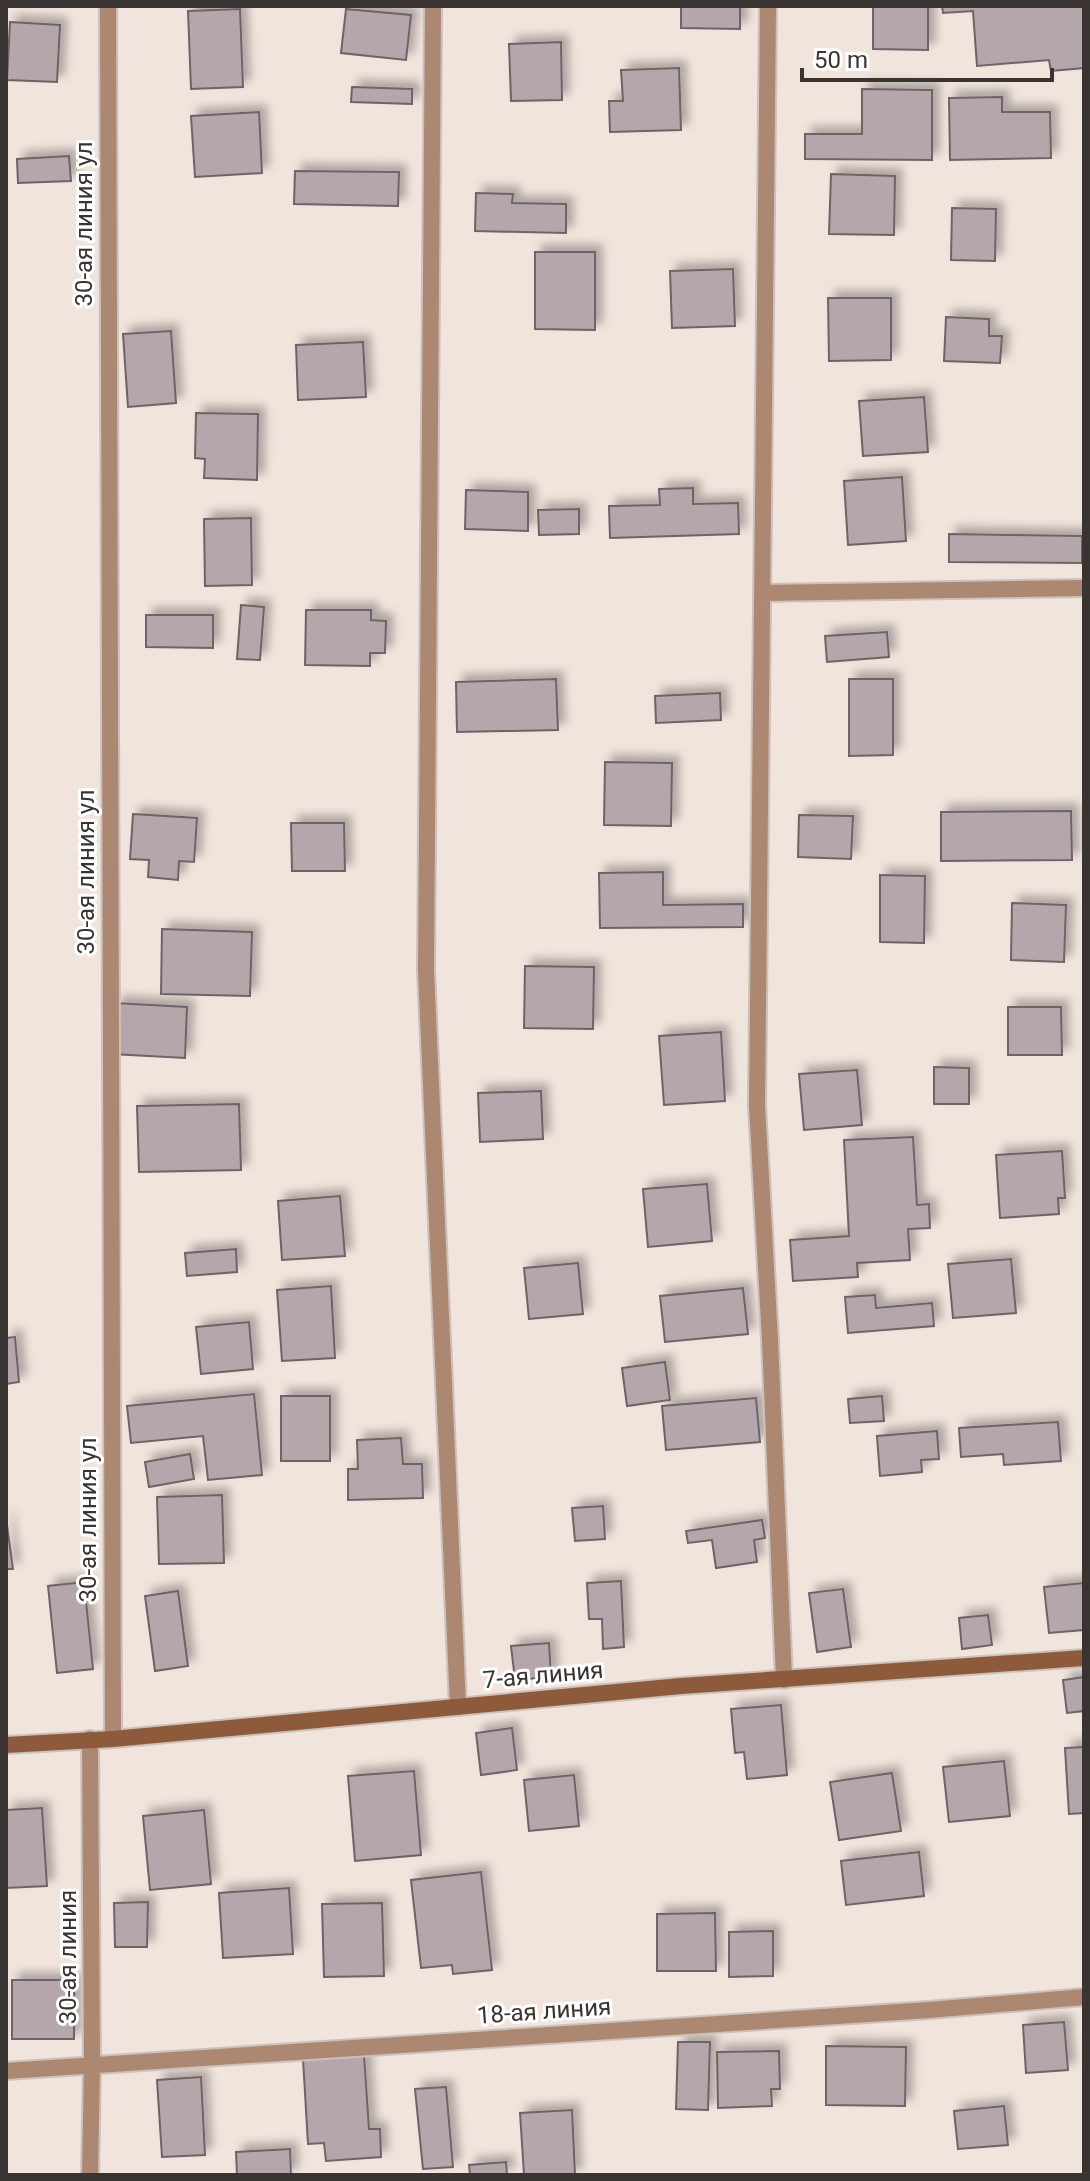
<svg xmlns="http://www.w3.org/2000/svg" width="1090" height="2181" font-family="Roboto,sans-serif">
<style>
.building{fill:#b4a6ab;stroke:#6f6367;stroke-width:2;filter:url(#shadow)}
.lines{fill:none;stroke-linecap:round;stroke-linejoin:round}
.street-casing{stroke:#ccc1bb;stroke-width:20}
.secondary-casing{stroke:#ccc1bb;stroke-width:20}
.street{stroke:#ac8873;stroke-width:16}
.secondary{stroke:#8d5b3b;stroke-width:16}
.labels{text-anchor:middle;stroke-width:6;stroke-linejoin:round;paint-order:stroke}
.street-label{font-size:24px;fill:#393431;stroke:#fff}
</style>
<defs>
<filter id="shadow"><feDropShadow dx="7" dy="-7" stdDeviation="4" flood-color="#0004"/></filter>
</defs>
<rect width="100%" height="100%" fill="#f1e4dd"/>
<path class="building" d="M681,6H740V29L681,28Z
M873,6H928V50L873,49Z
M942,6H1084V68L1051,71L1049,60L977,66L973,11L943,13Z
M240,9L243,87L191,89L188,11Z
M346,9L411,15L406,60L341,53Z
M10,22L60,25L57,82L7,80Z
M561,42L562,100L511,101L509,44Z
M679,68L681,130L610,132L609,101H623L621,70Z
M352,87L412,89V104L351,102Z
M862,89L932,90V160L805,159V134H862Z
M1002,97V112H1050L1051,158L950,160L949,98Z
M259,112L262,173L195,177L191,116Z
M69,156L71,181L18,183L17,159Z
M295,171L399,172L398,206L294,204Z
M831,174L895,176L894,235L829,234Z
M476,193L513,194L512,203L566,204V233L475,231Z
M952,208L996,209L995,261L951,260Z
M535,252H595V330L535,329Z
M733,269L735,326L672,328L670,271Z
M828,298H891V360L829,361Z
M946,317L989,319V336H1002L1000,363L944,361Z
M171,331L176,403L128,407L123,334Z
M363,342L366,397L298,400L296,345Z
M924,397L928,452L863,456L859,401Z
M196,413L258,414L257,480L204,478L205,459L195,458Z
M902,477L906,541L848,545L844,481Z
M693,488V504L738,503L739,534L610,538L609,506L660,505L659,489Z
M466,490L528,492V531L465,529Z
M579,509V534L539,535L538,510Z
M251,518L252,585L205,586L204,519Z
M949,534L1082,536V563L949,562Z
M241,605L264,607L260,660L237,659Z
M306,610H371V620L386,621L385,653H370V666L305,665Z
M146,615H213V648L146,647Z
M887,632L889,657L827,662L825,636Z
M556,679L558,730L457,732L456,682Z
M849,679H893V755L849,756Z
M720,693L721,720L656,723L655,696Z
M605,762L672,763L671,826L604,825Z
M1071,811L1072,860L941,861V812Z
M133,814L197,818L194,862L179,861L178,880L148,877L149,860L130,859Z
M799,815L853,816L851,859L798,857Z
M291,823H344L345,871H292Z
M663,872V905L743,904V927L600,928L599,873Z
M880,875L925,876L924,943L880,942Z
M1012,903L1066,905L1064,962L1011,960Z
M162,929L252,932L250,996L161,994Z
M525,966L594,967L593,1029L524,1028Z
M115,1003L187,1007L185,1058L112,1054Z
M1008,1007H1061L1062,1055H1008Z
M721,1032L725,1101L664,1105L659,1036Z
M934,1067L969,1068V1104H934Z
M857,1070L862,1125L804,1130L799,1074Z
M541,1091L543,1139L480,1142L478,1093Z
M239,1104L241,1170L139,1172L137,1106Z
M913,1137L917,1205L929,1204L930,1228L908,1229L910,1260L857,1263L858,1277L793,1281L790,1240L849,1236L844,1140Z
M1062,1151L1065,1198H1058L1059,1214L1000,1218L996,1155Z
M707,1184L712,1241L648,1247L643,1189Z
M340,1196L345,1256L282,1260L278,1201Z
M236,1249L237,1272L187,1276L185,1253Z
M1011,1259L1016,1313L953,1318L948,1264Z
M578,1263L583,1314L529,1319L524,1268Z
M331,1286L335,1358L282,1361L277,1290Z
M743,1288L748,1334L665,1342L660,1296Z
M875,1295L876,1308L932,1303L934,1326L848,1333L845,1297Z
M249,1322L253,1369L201,1374L196,1327Z
M15,1337L19,1382L6,1384V1338Z
M665,1362L670,1400L627,1406L622,1368Z
M254,1394L262,1475L208,1480L203,1436L131,1443L127,1406Z
M281,1396H330V1461H281Z
M882,1396L884,1421L850,1423L848,1399Z
M756,1398L760,1442L666,1450L662,1406Z
M1058,1422L1061,1461L1004,1465L1003,1454L961,1457L959,1428Z
M937,1431L939,1459L921,1460L922,1472L880,1476L877,1436Z
M401,1438L403,1464H422L423,1498L348,1500V1469H358L357,1440Z
M190,1454L194,1479L149,1487L145,1462Z
M222,1495L224,1563L159,1564L157,1497Z
M603,1506L605,1539L575,1541L572,1508Z
M6,1518L13,1569H6Z
M762,1520L765,1538L754,1540L757,1562L716,1568L712,1540L688,1543L686,1531Z
M621,1581L624,1647L603,1649L602,1619H589L587,1583Z
M84,1582L93,1669L57,1673L48,1586Z
M1084,1583V1630L1049,1633L1044,1587Z
M843,1589L851,1647L817,1652L809,1593Z
M178,1591L188,1666L155,1671L145,1596Z
M988,1615L992,1645L962,1649L959,1618Z
M549,1643L551,1677L515,1680L511,1646Z
M1084,1677V1711L1067,1713L1063,1680Z
M781,1705L787,1775L747,1779L744,1752L735,1753L731,1709Z
M512,1728L517,1770L481,1775L476,1733Z
M1084,1747V1813L1069,1814L1065,1748Z
M1004,1761L1010,1816L949,1822L943,1767Z
M414,1771L421,1855L355,1861L348,1776Z
M892,1773L901,1831L839,1840L830,1782Z
M574,1775L579,1826L529,1831L524,1780Z
M42,1808L47,1886L6,1888V1810Z
M204,1810L211,1884L150,1890L143,1816Z
M919,1852L924,1896L846,1905L841,1861Z
M481,1872L492,1970L453,1974L452,1965L421,1968L411,1880Z
M289,1888L293,1954L223,1958L219,1893Z
M148,1902L147,1947H115L114,1903Z
M382,1903L384,1976L324,1977L322,1904Z
M715,1913L716,1971H657V1914Z
M773,1931V1976L729,1977V1932Z
M12,1980H74V2039H12Z
M1064,2022L1068,2070L1026,2073L1023,2025Z
M678,2042H710L708,2110L676,2109Z
M826,2046L906,2047L905,2106L826,2105Z
M779,2051L780,2089H771L772,2106L718,2108L717,2052Z
M364,2055L369,2129H380L381,2157L326,2161L324,2143L308,2144L303,2059Z
M201,2077L205,2155L162,2157L157,2080Z
M446,2087L453,2167L423,2169L415,2089Z
M1004,2106L1008,2145L958,2149L954,2111Z
M572,2110L575,2175H524L520,2113Z
M290,2149L291,2175H237L236,2152Z
M506,2162L507,2175H470L469,2165Z"/>
<g class="lines">
<g class="street-casing">
<path id="street" d="M108,6L113,1739
M433,6L426,970L458,1707
M768,6L757,1105L770,1340L784,1680
M762,593L1084,588
M6,2071L929,2010L1084,1997
M90,2175L92,2063L90,1739"/>
</g>
<g class="secondary-casing">
<path id="secondary" d="M6,1745L113,1739L681,1686L1084,1658"/>
</g>
<use href="#street" class="street"/>
<use href="#secondary" class="secondary"/>
</g>
<g class="labels">
<g class="street-label">
<text transform="translate(84 224) rotate(-90)" y="8">30-ая линия ул</text>
<text transform="translate(86 872) rotate(-90)" y="8">30-ая линия ул</text>
<text transform="translate(88 1520) rotate(-90)" y="8">30-ая линия ул</text>
<text transform="translate(543 1675) rotate(-5)" y="8">7-ая линия</text>
<text transform="translate(68 1957) rotate(-90)" y="8">30-ая линия</text>
<text transform="translate(544 2011) rotate(-4)" y="8">18-ая линия</text>
</g>
</g>
<rect width="1090" height="2181" fill="none" stroke="#393431" stroke-width="16"/>
<path d="M802 68v12h250v-12" fill="none" stroke="#393431" stroke-width="4"/>
<text x="814" y="68" font-size="24" fill="#393431" stroke="#ffffff" stroke-width="6" paint-order="stroke">50 m</text>
</svg>
